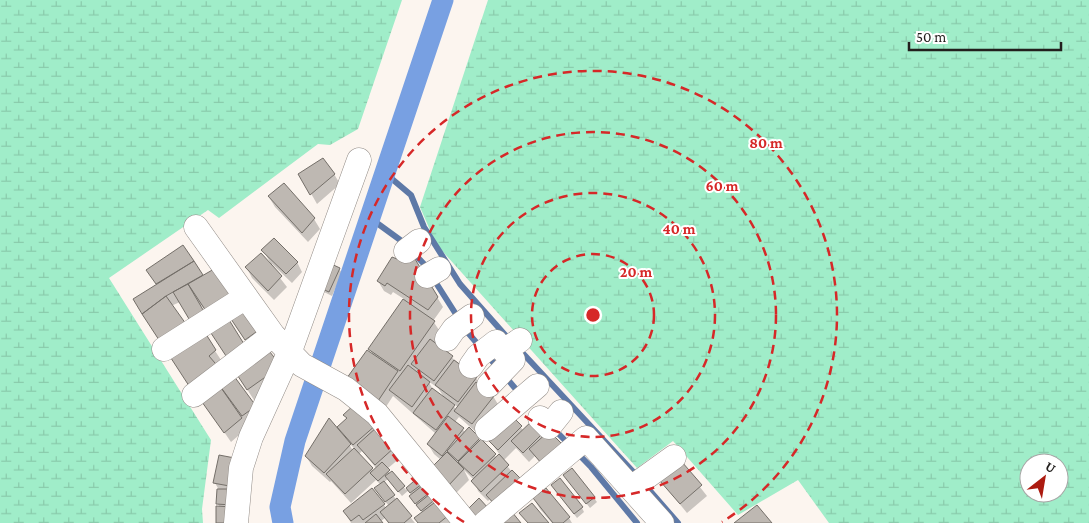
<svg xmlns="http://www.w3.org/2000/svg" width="1089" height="523" font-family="'Crimson Pro',serif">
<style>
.wetland{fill:url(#wetland-marsh);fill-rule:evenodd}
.shadow{fill:#0003;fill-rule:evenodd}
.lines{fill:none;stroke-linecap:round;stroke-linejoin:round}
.stream{stroke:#5e79a7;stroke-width:6}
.canal{stroke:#78a0e2;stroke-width:21}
.building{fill:#beb8b2;stroke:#746f69}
.minor-casing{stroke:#928c87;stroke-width:25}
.minor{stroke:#fff;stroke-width:24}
.ring{fill:none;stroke:#d62828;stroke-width:2.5;stroke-dasharray:9 6}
.centre{fill:#d62828;stroke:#fff;stroke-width:2.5}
.ring-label{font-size:15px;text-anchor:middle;font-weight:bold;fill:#d62828;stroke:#fff;stroke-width:4;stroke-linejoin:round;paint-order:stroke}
</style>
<defs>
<pattern id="wetland-marsh" width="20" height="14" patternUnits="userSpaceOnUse" patternTransform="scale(1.25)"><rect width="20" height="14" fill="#a0edc9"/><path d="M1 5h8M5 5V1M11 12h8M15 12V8" fill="none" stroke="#8acbac"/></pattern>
</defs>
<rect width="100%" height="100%" fill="#fcf5ef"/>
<path class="wetland" d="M0,0H402L358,129L330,145L318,144L219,218L208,210L109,278L211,440L202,509L203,523H0Z
M488,0H1089V523H829L798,480L738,515L673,441L637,468L436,244L420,207ZM1029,463H1059V493H1029Z"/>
<path class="shadow" d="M300,174H334L340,184L317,204Z
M284,185L314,219L320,229L308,242L275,207L269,197Z
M183,247L203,277L220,266L268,337L252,349L229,314L226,316L249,354L234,368L209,327L202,331L221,360L215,366L224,379L231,374L260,417L231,442L202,400L200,401L135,300L157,285L148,270ZM180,302L200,335L173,351L172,349L190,335L171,306ZM201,305L215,323L211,326L200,306Z
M263,250L297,262L302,272L292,283L272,264L270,265L287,287L274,300L252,278L247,268L271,264Z
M392,258L437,297L443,307L433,321L443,336L437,345L476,378L481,388L493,396L499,406L478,434L459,417L455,422L466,433L469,429L497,458L500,455L487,437L509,415L524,431L546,430L549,473L535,456L529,462L516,448L503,461L512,472L493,506L490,499L488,501L478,491L474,480L464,470L469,480L454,495L438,479L441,460L434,454L428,444L436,434L393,396L382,413L352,392L374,357L370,349L404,299L393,292L391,295L384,291L378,281ZM428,381L438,388L445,399L434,391ZM451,402L458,407L456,410Z
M339,269L342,273L332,296L324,292L321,288Z
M280,367L285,377L254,400L241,380Z
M355,406L400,458L387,469L390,474L392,473L406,490L421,477L452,523H419L423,513L413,501L409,490L402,496L388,479L383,483L415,523H388L385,518L381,521L382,523H351L344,511L384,505L386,508L389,506L378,493L381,485L376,480L351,503L331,481L330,482L312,466L306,456L345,437L339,427L347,419L345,415ZM348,442L355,449L353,451ZM362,451L376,468L374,471L359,454Z
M239,460L235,523H217L220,508L218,504L219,490L215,483Z
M681,463L707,496L687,513L661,481Z
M572,470L597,502L590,508L568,480Z
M552,485L582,508L584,512L577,518Z
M546,490L569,518L572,523H552L540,509L534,499Z"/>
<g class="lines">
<path class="stream" d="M385,173L411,195L424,227L460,284L506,336
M370,218L403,242L424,264L459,319
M464,328L520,394
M517,347L638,477
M553,428L591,467L637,523
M644,484L678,523"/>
<path class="canal" d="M283,523L280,507L295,441L443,0"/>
</g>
<path class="building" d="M323,158L335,174L310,195L298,174Z
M284,183L315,218L302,233L268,196Z
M274,238L298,262L286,274L261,250Z
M183,245L194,261L156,284L146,270Z
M403,251L415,259L438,297L428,310L387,283L385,286L377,281L392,257L397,259Z
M261,253L282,276L268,291L245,267Z
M194,261L203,275L166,296L142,314L133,299Z
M329,263L340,268L329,292L320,288Z
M221,265L240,293L208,314L188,284Z
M188,284L206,315L192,324L173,292Z
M166,296L186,324L161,343L142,314Z
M403,299L435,321L400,371L368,349Z
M245,301L263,327L245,340L227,313Z
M226,315L244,344L228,359L207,327Z
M204,331L216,350L209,356L221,370L193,392L167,352Z
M430,339L453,356L434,381L411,364Z
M266,347L281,366L247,390L234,370Z
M367,350L398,371L376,404L344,382Z
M454,360L477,377L458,402L435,385Z
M408,365L430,382L412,407L389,390Z
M231,372L256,406L242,416L217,382Z
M217,382L242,418L224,433L197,395Z
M476,382L494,396L472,424L454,411Z
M432,388L455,405L436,430L413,413Z
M355,404L376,425L353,445L337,427L347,418L343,415Z
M509,413L522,426L498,450L485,437Z
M448,416L464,428L442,456L427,444Z
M329,418L351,444L324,473L305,456Z
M535,418L547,429L523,453L511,441Z
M377,427L395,447L375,465L357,445Z
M469,427L480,438L458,461L447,451Z
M549,431L563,445L542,464L529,449Z
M481,439L496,454L473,476L458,462Z
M354,448L373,468L345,494L326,474Z
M447,452L464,469L448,486L431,468Z
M499,454L509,465L481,492L471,481Z
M219,455L240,459L235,487L213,483Z
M382,462L390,470L378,481L370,473Z
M682,462L702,485L680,504L660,481Z
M572,468L595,497L586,504L563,475Z
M512,470L523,481L497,507L486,495Z
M392,471L405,486L398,492L385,476Z
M421,475L426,481L410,493L406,488Z
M560,478L583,507L574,514L551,485Z
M384,481L395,495L385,502L374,488Z
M427,482L433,490L415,504L409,496Z
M372,488L385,504L363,520L359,515L351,521L343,511Z
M546,488L570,517L563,523H553L533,498Z
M217,489H233L232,505L216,504Z
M434,491L438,497L421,511L416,505Z
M397,498L412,516L404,523H389L380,512Z
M479,498L489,509L475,522L465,512Z
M438,500L449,515L439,523H418L414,518Z
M532,503L549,523H528L519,513Z
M757,505L772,523H734Z
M216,506L234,507L233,523H216Z
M512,512L521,523H499Z
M376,514L383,523H365Z"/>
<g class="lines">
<g class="minor-casing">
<path id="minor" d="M196,227L273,335L302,365L346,389L377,414L466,523
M406,251L419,241
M427,276L439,269
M447,339L454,329L472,316
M164,349L246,297
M504,351L520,340
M471,366L478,356L496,342
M489,385L513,360
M194,395L273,335
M540,418L549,427L561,412
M487,429L537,386
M631,488L674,457
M236,523L241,468L251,437L290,351L359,160
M485,523L586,438L662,523"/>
</g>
<use href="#minor" class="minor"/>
</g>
<g class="ring">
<circle cx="593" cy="315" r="61"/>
<circle cx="593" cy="315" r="122"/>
<circle cx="593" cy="315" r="183"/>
<path d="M464 522A244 244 0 1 1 722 522"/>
</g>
<circle cx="593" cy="315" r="8" class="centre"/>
<g class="ring-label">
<text x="766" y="148">80 m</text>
<text x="722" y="191">60 m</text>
<text x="679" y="234">40 m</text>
<text x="636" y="277">20 m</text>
</g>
<g transform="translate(1044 478) rotate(31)"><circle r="24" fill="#ffffff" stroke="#a7a5a5"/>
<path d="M0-4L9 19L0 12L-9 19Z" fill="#ac1b10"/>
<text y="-8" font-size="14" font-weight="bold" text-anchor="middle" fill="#221f1d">U</text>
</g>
<path d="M909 42v8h152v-8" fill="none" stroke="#221f1d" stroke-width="2.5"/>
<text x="916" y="42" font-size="15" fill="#221f1d" stroke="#ffffff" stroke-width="4" paint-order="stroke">50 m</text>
</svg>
